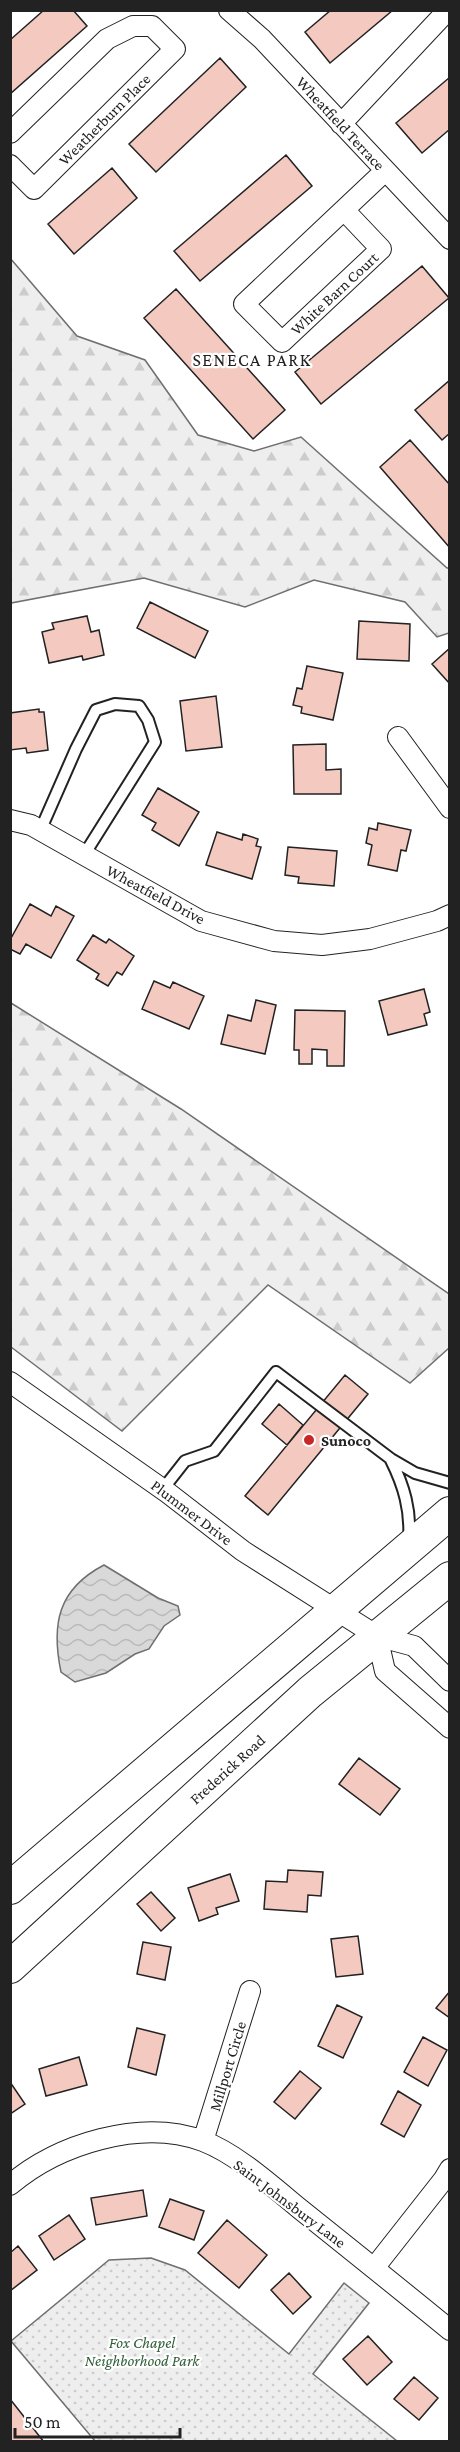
<svg xmlns="http://www.w3.org/2000/svg" width="460" height="2452" font-family="'Crimson Pro',serif">
<style>
.green{fill:url(#green-dots);stroke:#6f6f6f;stroke-width:1.5}
.forest{fill:url(#forest-firs);stroke:#6f6f6f;stroke-width:1.5}
.water{fill:url(#water-waves);stroke:#6f6f6f;stroke-width:1.5}
.building{fill:#f3c9c0;stroke:#222;stroke-width:1.5}
.lines{fill:none;stroke-linecap:round;stroke-linejoin:round}
.lane-casing{stroke:#222;stroke-width:14}
.street-casing{stroke:#222;stroke-width:22}
.primary-casing{stroke:#222;stroke-width:34}
.lane{stroke:#fff;stroke-width:10}
.street{stroke:#fff;stroke-width:20}
.primary{stroke:#fff;stroke-width:32}
.poi-dot{fill:#c62828;stroke:#fff;stroke-width:2}
.labels{text-anchor:middle;stroke-width:4.5;stroke-linejoin:round;paint-order:stroke}
.street-label{font-size:16px;fill:#222;stroke:#fff}
.poi-label{font-size:16px;font-weight:bold;fill:#222;stroke:#fff;text-anchor:start}
.park-label{font-size:16px;font-style:italic;fill:#2f5e38;stroke:#fff}
.neighbourhood-label{font-size:18px;letter-spacing:1.5px;fill:#222;stroke:#fff}
</style>
<defs>
<pattern id="green-dots" width="8" height="8" patternUnits="userSpaceOnUse" patternTransform="scale(1.5)"><rect width="8" height="8" fill="#eee"/><path d="M2 2h.1M6 6h.1" fill="none" stroke="#ccc" stroke-width="1.8" stroke-linecap="round"/></pattern>
<pattern id="forest-firs" width="22" height="20" patternUnits="userSpaceOnUse" patternTransform="scale(1.5)"><rect width="22" height="20" fill="#eee"/><path d="M5 1l3.5 6h-7zM16 11l3.5 6h-7z" fill="#ccc"/></pattern>
<pattern id="water-waves" width="16" height="10" patternUnits="userSpaceOnUse" patternTransform="scale(1.5)"><rect width="16" height="10" fill="#d9d9d9"/><path d="M0 5q4-4 8 0t8 0" fill="none" stroke="#bababa"/></pattern>
</defs>
<rect width="100%" height="100%" fill="#fff"/>
<path class="green" d="M151,2258L185,2270L289,2354L344,2283L369,2303L313,2374L397,2441H95L11,2341L109,2260Z"/>
<path class="forest" d="M10,258L77,336L145,360L198,435L254,451L301,437L447,568H449V633L437,637L405,602L314,580L245,607L144,578L11,603Z
M11,1003L181,1109L449,1294V1348L410,1383L268,1285L122,1431L11,1347Z"/>
<path class="water" d="M104,1565L158,1598L178,1606L180,1615L164,1626L149,1649L135,1654L106,1673L75,1682L61,1672C51,1624 58,1589 104,1565Z"/>
<path class="building" d="M44,10H73L87,26L10,94V40Z
M331,10H393L330,63L305,32Z
M220,58L246,87L156,172L129,144Z
M450,77V129L422,153L396,123Z
M286,155L312,186L200,281L174,251Z
M112,168L137,198L74,254L48,224Z
M422,266L449,298L321,404L295,372Z
M176,289L285,410L253,439L144,318Z
M450,380V433L442,440L415,410Z
M410,440L450,485V548L380,467Z
M150,602L208,631L195,658L137,628Z
M87,616L91,632L99,630L104,655L83,660L82,656L49,663L42,632L54,629L52,623Z
M359,621L410,624L409,661L357,659Z
M450,648V684L432,664Z
M307,666L343,673L333,720L301,713L302,707L293,705L297,688L302,689Z
M216,696L222,747L186,751L180,701Z
M39,709V712H44L48,750L27,753L26,748L10,750V713Z
M326,744V770L341,769V794H294L293,745Z
M158,788L199,812L179,846L152,830L156,823L142,815Z
M378,823L411,830L406,851L401,850L397,871L368,865L372,845L366,843L369,828L377,830Z
M217,832L242,840L243,834L258,839L256,846L261,847L252,879L206,865Z
M288,847L337,851L334,886L298,883L299,877L285,875Z
M30,904L51,916L56,906L74,916L51,958L26,944L20,954L10,949V940Z
M93,935L106,943L109,939L134,956L122,975L117,972L108,986L96,979L99,974L77,960Z
M154,981L170,988L173,982L204,996L189,1029L142,1009Z
M424,989L430,1012L424,1014L427,1025L388,1035L379,1001Z
M256,1000L276,1005L265,1054L221,1044L228,1015L251,1021Z
M295,1010L345,1011L344,1066H327V1050L312,1049V1064H299V1050H294Z
M345,1375L368,1394L268,1515L245,1496Z
M279,1404L303,1425L287,1445L262,1424Z
M359,1758L400,1789L380,1815L339,1784Z
M288,1870L323,1872L321,1896L308,1895L307,1912L264,1909L266,1881L287,1882Z
M230,1874L239,1901L216,1908L218,1914L199,1921L188,1888Z
M151,1892L175,1918L161,1931L137,1904Z
M358,1936L363,1974L336,1977L331,1939Z
M143,1942L171,1947L165,1980L137,1974Z
M450,1991V2018L436,2008Z
M337,2005L362,2017L343,2058L318,2046Z
M137,2028L165,2035L156,2075L128,2067Z
M423,2037L447,2050L428,2086L404,2072Z
M79,2057L87,2085L46,2096L39,2069Z
M300,2071L321,2088L295,2119L274,2102Z
M10,2082L25,2104L10,2114Z
M398,2091L421,2105L404,2137L381,2124Z
M143,2190L147,2216L96,2225L91,2198Z
M170,2199L204,2211L194,2240L159,2227Z
M69,2215L85,2239L54,2260L39,2236Z
M227,2220L267,2255L239,2288L198,2253Z
M18,2246L37,2270L10,2291V2253Z
M289,2273L311,2297L293,2314L271,2290Z
M368,2336L392,2362L367,2385L343,2359Z
M414,2377L438,2398L419,2420L394,2399Z
M10,2399L44,2442H10Z"/>
<g class="lines">
<g class="lane-casing">
<path id="lane" d="M40,831L76,749L96,710L115,704L139,706L148,720L155,742L84,855
M391,1460C404,1486 411,1510 409,1540
M163,1489L185,1461L214,1451L276,1372L391,1459L415,1473L450,1483"/>
</g>
<g class="street-casing">
<path id="street" d="M229,10L262,39L450,239
M341,124L448,10
M10,133L107,39L133,26H152L175,49L34,189L10,165
M344,210L381,249L282,342L244,304L385,171
M398,737L450,808
M10,820L31,825L201,921L274,941L322,945L370,939L437,921L450,915
M10,1382L168,1493L243,1551L377,1636L414,1646L450,1681
M377,1636L385,1671L450,1728
M203,2141L250,1991
M10,2185C58,2144 141,2118 203,2141C237,2154 272,2186 300,2209C350,2249 400,2289 450,2330
M374,2268L444,2179L450,2169"/>
</g>
<g class="primary-casing">
<path id="primary" d="M10,1888L450,1513
M10,1967L310,1692L450,1578"/>
</g>
<use href="#lane" class="lane"/>
<use href="#street" class="street"/>
<use href="#primary" class="primary"/>
</g>
<circle class="poi-dot" cx="309" cy="1440" r="6"/>
<g class="labels">
<g class="street-label">
<text transform="translate(104 119) rotate(-45)" y="6">Weatherburn Place</text>
<text transform="translate(341 123) rotate(47)" y="6">Wheatfield Terrace</text>
<text transform="translate(334 293) rotate(-43)" y="6">White Barn Court</text>
<text transform="translate(156 894) rotate(28)" y="6">Wheatfield Drive</text>
<text transform="translate(192 1512) rotate(37)" y="6">Plummer Drive</text>
<text transform="translate(227 1769) rotate(-42)" y="6">Frederick Road</text>
<text transform="translate(227 2066) rotate(-73)" y="6">Millport Circle</text>
<text transform="translate(290 2203) rotate(37)" y="6">Saint Johnsbury Lane</text>
</g>
<g class="poi-label">
<text x="321" y="1446">Sunoco</text>
</g>
<g class="park-label">
<text x="142" y="2348">Fox Chapel<tspan x="142" dy="18">Neighborhood Park</tspan></text>
</g>
<g class="neighbourhood-label">
<text x="252" y="366">SENECA PARK</text>
</g>
</g>
<rect width="460" height="2452" fill="none" stroke="#222222" stroke-width="24"/>
<path d="M15 2428v9h165v-9" fill="none" stroke="#222222" stroke-width="3"/>
<text x="24" y="2428" font-size="18" fill="#222222" stroke="#ffffff" stroke-width="4.5" paint-order="stroke">50 m</text>
</svg>
